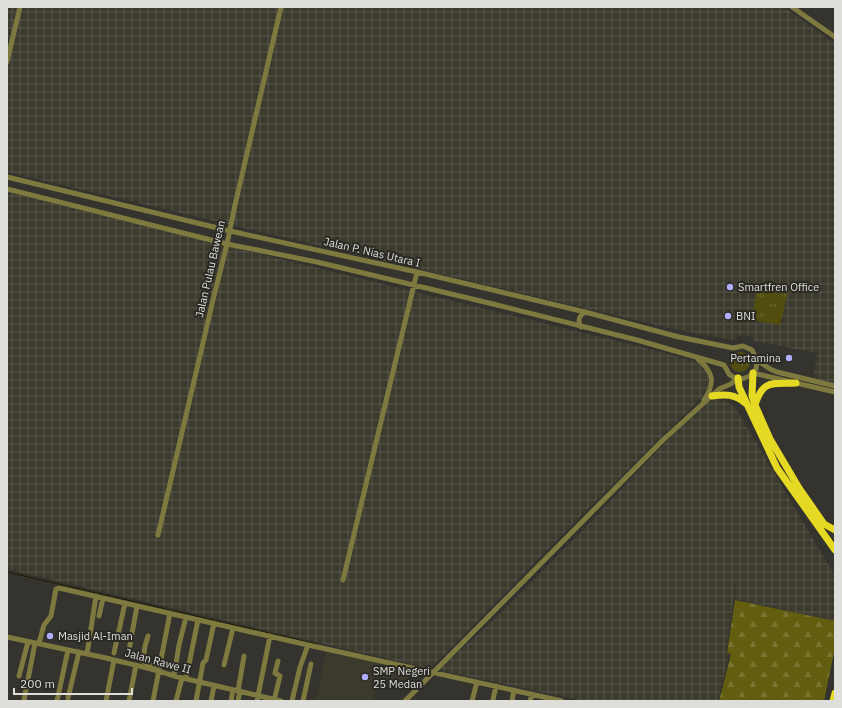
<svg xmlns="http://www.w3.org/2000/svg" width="842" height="708" font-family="'IBM Plex Sans',sans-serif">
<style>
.built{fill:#3b3a2d}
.industrial{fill:url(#industrial-grid)}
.grass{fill:url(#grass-tufts)}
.forest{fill:url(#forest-firs)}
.park{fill:url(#park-crowns)}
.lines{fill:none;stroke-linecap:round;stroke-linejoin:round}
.stream{stroke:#1e1c00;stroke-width:1}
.minor{stroke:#7d793f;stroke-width:5}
.highway{stroke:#e5d924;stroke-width:7}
.poi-dot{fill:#b0aefa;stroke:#2a2923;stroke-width:1.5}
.labels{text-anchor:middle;stroke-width:4;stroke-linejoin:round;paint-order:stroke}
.street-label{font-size:11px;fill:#dededa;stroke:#2a2923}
.poi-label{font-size:11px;fill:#dededa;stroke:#2a2923;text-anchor:start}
</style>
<defs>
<pattern id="industrial-grid" width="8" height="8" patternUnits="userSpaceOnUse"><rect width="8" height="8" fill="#3b3a2d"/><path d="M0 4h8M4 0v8" fill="none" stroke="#57564b"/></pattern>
<pattern id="grass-tufts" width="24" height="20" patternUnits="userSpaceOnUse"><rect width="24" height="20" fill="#514d0e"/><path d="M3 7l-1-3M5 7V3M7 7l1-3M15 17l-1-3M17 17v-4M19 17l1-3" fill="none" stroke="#6a6630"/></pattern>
<pattern id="forest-firs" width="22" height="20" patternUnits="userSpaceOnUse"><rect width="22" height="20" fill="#635e0f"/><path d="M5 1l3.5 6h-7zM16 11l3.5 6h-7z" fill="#797531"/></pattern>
<pattern id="park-crowns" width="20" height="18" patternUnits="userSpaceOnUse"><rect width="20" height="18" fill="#514d0e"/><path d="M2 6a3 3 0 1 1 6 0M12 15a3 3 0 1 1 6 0" fill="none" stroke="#6a6630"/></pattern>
</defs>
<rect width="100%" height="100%" fill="#34332d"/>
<path class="built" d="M326,650L415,671L398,689L377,684L373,701H316Z"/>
<path class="industrial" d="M7,7H784L835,44V383L813,378L817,353L754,341L752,336L741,335L732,340L678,330L7,172Z
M7,192L653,350L697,362L705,370L708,376V387L701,398L578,519L430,669L7,569Z
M716,398L726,401L734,406L744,422L835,576V621L735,599L736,580L726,653L729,654L718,701H584L438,670L500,614L580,533L706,399Z"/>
<path class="grass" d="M758,286L788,292L780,325L751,320Z"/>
<path class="forest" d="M735,600L835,621V647L824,701H719L731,654L727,653Z"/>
<path class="park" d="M730 362a10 10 0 1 1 20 0a10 10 0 1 1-20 0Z"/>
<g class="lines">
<path class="stream" d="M7,572L316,644"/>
<path class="minor" d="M792,7L835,37
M7,62L20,7
M7,177L230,231L417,272L585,312L679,337L733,348L743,346L752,350L757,360L756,369L753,373L750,376L742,379L733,377L729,374L724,365L637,340L489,303L317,262L227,244L7,189
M581,327C577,320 579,316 585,312
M698,359C713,372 716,382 704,400
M757,360L770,369L777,372L835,386
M753,373L835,392
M158,535L213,300L227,244L235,205L281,7
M343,580L417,272
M99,616L103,598
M148,636L145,646L143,661L144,662L154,666V670
M7,637C40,644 73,651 106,658C129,664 152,668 174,676L281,701
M39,643L44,625L51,616L56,589L59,588L308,645L562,701
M129,650L137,606
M114,653L125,603
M87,654L96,596
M224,665L233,628
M19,676L28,642
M174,676L179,645L186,617
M186,679L198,620
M238,691L244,656
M68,698L79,652
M24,700L35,643
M493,700L496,686
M57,701L68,650
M106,701L114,660
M129,701L136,665
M153,701L170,613
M176,701L182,678
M196,701L203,663L206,660L214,623
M211,701L214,686
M231,701L233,690
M238,701L240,691
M257,701L270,636
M274,701L280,676L275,673L278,661
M292,701L300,667L308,645
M303,701L311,664
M405,701L663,440L719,389L731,384L738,378
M472,701L477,682
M512,701L514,690
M530,701L532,694"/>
<path class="highway" d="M753,373L752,396L755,405
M738,378L739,387L777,468L835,550
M796,383C772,384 763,379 755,405L770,439L799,488L824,524L835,530
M712,396C725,394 735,394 745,403
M833,701L835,693"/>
</g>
<g class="poi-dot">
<circle cx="730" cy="287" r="4"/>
<circle cx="728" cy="316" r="4"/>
<circle cx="789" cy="358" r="4"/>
<circle cx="50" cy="636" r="4"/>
<circle cx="365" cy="677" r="4"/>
</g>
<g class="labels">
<g class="street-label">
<text transform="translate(372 252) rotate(13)" y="4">Jalan P. Nias Utara I</text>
<text transform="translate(210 269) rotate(-77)" y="4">Jalan Pulau Bawean</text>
<text transform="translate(158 661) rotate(15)" y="4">Jalan Rawe II</text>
</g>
<g class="poi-label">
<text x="738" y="291">Smartfren Office</text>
<text x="736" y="320">BNI</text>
<text x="781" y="362" text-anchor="end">Pertamina</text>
<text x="58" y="640">Masjid Al-Iman</text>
<text x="373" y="675">SMP Negeri<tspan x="373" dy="13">25 Medan</tspan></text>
</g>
</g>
<rect width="842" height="708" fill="none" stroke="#dededa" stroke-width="16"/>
<path d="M14 688v6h118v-6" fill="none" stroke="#dededa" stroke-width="2"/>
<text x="20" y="688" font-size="12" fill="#dededa" stroke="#2a2923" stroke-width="3" paint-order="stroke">200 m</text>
</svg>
